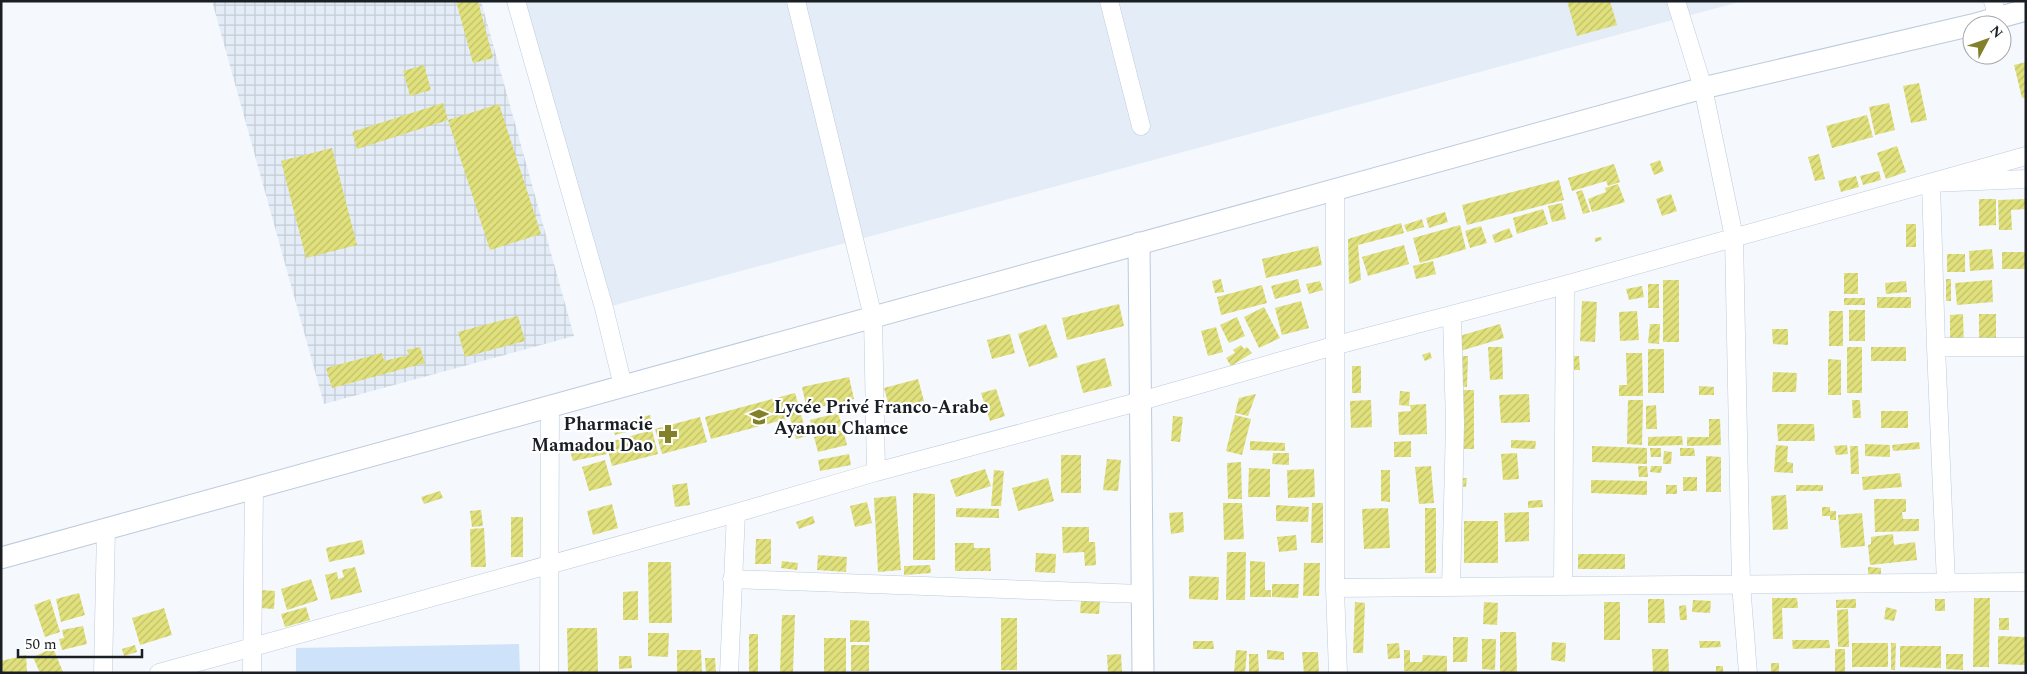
<svg xmlns="http://www.w3.org/2000/svg" width="2027" height="674" font-family="Spectral,serif">
<style>
.built{fill:#e4edf7}
.industrial{fill:url(#industrial-grid)}
.pitch{fill:#cee2f9}
.building{fill:url(#building-hatch)}
.lines{fill:none;stroke-linecap:round;stroke-linejoin:round}
.minor-casing{stroke:#bbcbde;stroke-width:19}
.tertiary-casing{stroke:#bbcbde;stroke-width:23}
.minor{stroke:#fff;stroke-width:18}
.tertiary{stroke:#fff;stroke-width:21}
.labels{text-anchor:middle;stroke-width:4.5;stroke-linejoin:round;paint-order:stroke}
.poi-label{font-size:18px;font-weight:bold;fill:#191f25;stroke:#fff;text-anchor:start}
</style>
<defs>
<pattern id="industrial-grid" width="8" height="8" patternUnits="userSpaceOnUse" patternTransform="scale(1.25)"><rect width="8" height="8" fill="#e4edf7"/><path d="M0 4h8M4 0v8" fill="none" stroke="#c3cbd4"/></pattern>
<pattern id="building-hatch" width="6" height="6" patternUnits="userSpaceOnUse" patternTransform="scale(1.25)"><rect width="6" height="6" fill="#e0e07c"/><path d="M-1 1l2-2M0 6l6-6M5 7l2-2" fill="none" stroke="#c0c06b"/></pattern>
</defs>
<rect width="100%" height="100%" fill="#f5f8fc"/>
<path class="built" d="M516,1H1743L604,308Z"/>
<path class="industrial" d="M212,1H481L574,336L324,404Z"/>
<path class="pitch" d="M519,644L520,673H296V648Z"/>
<path class="building" d="M456,1H478L493,58L473,63Z
M1567,1H1610L1617,25L1577,36Z
M2026,62V97L2022,98L2014,65Z
M424,65L431,90L410,96L403,71Z
M1919,83L1927,120L1911,123L1903,86Z
M443,103L448,120L357,149L352,132Z
M1889,103L1895,130L1875,135L1869,107Z
M499,104L541,234L490,250L448,120Z
M1867,115L1873,137L1832,148L1826,126Z
M1897,146L1906,172L1886,179L1877,153Z
M332,148L357,245L306,258L281,161Z
M1819,154L1825,179L1815,181L1808,157Z
M1660,160L1664,171L1654,175L1650,164Z
M1614,164L1620,182L1608,186L1606,181L1572,191L1568,178Z
M1879,171L1881,180L1863,185L1860,176Z
M1856,176L1859,187L1841,192L1838,181Z
M1559,180L1564,200L1467,225L1462,205Z
M1618,184L1625,202L1592,212L1588,199L1606,192L1605,188Z
M1582,190L1590,212L1583,214L1576,192Z
M1671,194L1677,211L1662,216L1656,199Z
M1979,199H1996V225L1979,226Z
M2026,199V209L2011,210L2012,230H1999L1998,200Z
M1562,203L1566,219L1552,222L1548,206Z
M1543,209L1548,224L1517,234L1513,218Z
M1445,212L1448,222L1429,228L1426,218Z
M1422,219L1424,227L1407,232L1404,225Z
M1401,223L1404,233L1358,245L1361,280L1349,284L1348,239Z
M1906,224H1916V247H1906Z
M1460,225L1466,249L1420,263L1413,238Z
M1481,226L1487,243L1470,248L1465,231Z
M1509,228L1513,237L1495,243L1492,235Z
M1601,237L1602,240L1595,242V238Z
M1404,245L1409,264L1368,276L1362,257Z
M1318,246L1322,265L1266,278L1262,259Z
M1992,249L1994,269L1970,271L1969,251Z
M2002,252H2026V269H2002Z
M1947,254H1965V272H1947Z
M1433,261L1436,274L1416,279L1413,266Z
M1844,273H1858V294H1844Z
M1221,279L1224,292L1215,293L1212,281Z
M1298,279L1301,292L1275,299L1271,286Z
M1946,279H1951V301H1946Z
M1663,280H1679V342H1663Z
M1992,280L1993,302L1957,305L1955,283Z
M1320,281L1323,290L1309,294L1306,284Z
M1906,281L1907,292L1886,294L1885,283Z
M1648,284H1659V308H1648Z
M1262,285L1267,303L1221,315L1217,297Z
M1642,286L1644,297L1629,300L1626,289Z
M1877,297H1911V308H1877Z
M1844,298H1865V305H1844Z
M1301,301L1309,328L1282,335L1275,308Z
M1582,301L1597,302L1595,342L1580,341Z
M1119,304L1124,326L1067,340L1062,318Z
M1264,307L1280,338L1259,348L1244,317Z
M1849,310H1865V341H1849Z
M1637,311L1639,340L1620,341L1619,312Z
M1829,311H1843V346H1829Z
M1963,314L1964,349H1950V315Z
M1979,314H1996V344H1979Z
M518,316L525,341L465,357L458,332Z
M1237,317L1245,336L1229,343L1220,325Z
M1046,324L1058,357L1029,367L1018,334Z
M1500,324L1504,338L1460,351L1456,337Z
M1650,324H1660L1659,344L1648,343Z
M1216,327L1223,352L1208,356L1201,331Z
M1772,329H1788V345L1773,344Z
M1010,334L1015,353L992,359L987,340Z
M1241,345L1244,349L1247,347L1252,353L1231,366L1226,358L1235,353L1233,350Z
M420,347L425,363L332,388L326,368L382,353L384,361L409,355L407,350Z
M1488,347H1502L1503,379L1490,380Z
M1847,347H1862V393H1847Z
M1871,347H1906V361H1871Z
M1648,349H1664V393H1648Z
M1430,352L1432,358L1425,361L1422,355Z
M1626,353H1642L1643,396H1619V385H1627Z
M1459,356H1468L1467,387L1458,386Z
M1573,356H1579L1580,370H1574Z
M1105,358L1112,386L1083,393L1076,366Z
M1828,359L1841,360V395H1828Z
M1352,366H1361V393H1352Z
M1773,372L1797,373L1796,392H1772Z
M849,377L854,399L807,410L802,387Z
M918,379L924,401L890,409L884,388Z
M1699,386L1714,387V395H1699Z
M996,389L1005,416L990,421L981,393Z
M1460,390H1474V449H1460Z
M1400,391L1410,392L1409,406L1399,405Z
M795,393L807,436L796,439L790,418L711,439L705,417Z
M1256,394L1248,416L1235,413L1239,398Z
M1529,394L1530,422L1501,423L1499,395Z
M1371,400L1372,427L1351,428L1350,401Z
M1628,400H1643L1642,445L1627,444Z
M1852,400H1860L1861,418H1853Z
M1426,404L1427,434L1399,435L1398,412L1411,411L1410,405Z
M1656,405L1657,429H1646V406Z
M1881,411H1908V428H1881Z
M838,413L842,426L813,433L810,420Z
M650,415L652,425L615,435L612,425Z
M1235,415L1251,419L1242,455L1226,451Z
M1173,416L1183,417L1180,442L1171,441Z
M700,417L707,442L662,454L655,429Z
M1709,419H1720L1721,445L1687,446V437H1709Z
M1777,424H1814L1815,441H1778Z
M652,430L658,454L612,466L606,443Z
M843,430L847,445L818,452L814,437Z
M1682,436L1683,445L1648,446V437Z
M1511,440L1536,441L1535,449L1511,448Z
M1250,441L1285,443V451L1250,450Z
M1411,441V457H1394V442Z
M1919,442L1920,449L1893,451L1892,445Z
M604,443L607,454L573,461L570,451Z
M1865,444L1890,445V457L1865,456Z
M1776,445L1788,446L1787,462L1793,463V473L1774,472Z
M1847,445L1848,454L1836,455L1834,446Z
M1592,446L1647,448V464L1592,462Z
M1850,446H1858L1859,474H1851Z
M1650,448H1661V457H1651Z
M1680,448H1694L1695,456H1680Z
M1664,451L1672,452L1671,464H1663Z
M1273,453H1289V465L1272,464Z
M1517,453L1519,479L1503,480L1501,454Z
M849,454L851,465L820,471L818,460Z
M1061,455H1081V493H1061Z
M1706,456L1721,457V492H1706Z
M1107,459L1121,460L1118,491L1103,490Z
M605,460L612,485L589,491L582,467Z
M1241,462L1242,499H1228L1227,463Z
M1431,466L1434,503L1419,504L1415,467Z
M1638,466H1647L1648,477H1639Z
M1651,466H1662L1661,473L1650,472Z
M1249,468L1270,469V497H1248Z
M985,469L991,486L956,497L950,480Z
M1314,469L1315,497L1288,498L1287,470Z
M994,470L1004,471L1001,506H991Z
M1381,470H1390V502L1381,501Z
M1900,473L1902,487L1863,490L1862,477Z
M1683,477H1697V491H1683Z
M1048,478L1054,501L1018,511L1012,488Z
M1459,478H1467L1466,487L1458,486Z
M1591,480L1647,481V495L1591,493Z
M687,483L690,505L675,507L672,485Z
M1666,485H1677V494H1666Z
M1796,485H1823V491H1796Z
M440,491L443,498L424,504L421,497Z
M913,493L935,494V560H913Z
M1786,495L1788,529L1773,530L1771,496Z
M896,496L901,570L878,572L874,498Z
M1874,499H1906V512H1902L1903,519H1919V531L1875,532Z
M1542,500L1543,507L1528,508V501Z
M867,502L872,523L855,527L850,506Z
M1223,503H1242L1244,539L1224,540Z
M1312,503H1323V543H1311Z
M612,504L618,528L593,535L587,511Z
M1276,505L1309,507L1308,522L1276,521Z
M1822,507H1830V511H1836V520H1830V516H1822Z
M956,508L999,509V518L956,517Z
M1388,508L1390,548L1364,549L1362,509Z
M1425,508H1436V573H1425Z
M481,510L483,526L472,527L470,511Z
M1183,512L1184,532L1171,534L1169,513Z
M1529,512V541L1505,542L1504,513Z
M1862,513L1865,546L1841,548L1838,515Z
M813,516L815,523L799,529L796,522Z
M511,517H523V557H511Z
M1464,521H1498V563H1464Z
M1062,527H1089V542H1095L1096,565L1085,566L1084,552L1063,553Z
M484,528L486,567H471L470,529Z
M1893,534L1894,545L1915,542L1917,560L1870,565L1868,545L1871,544V537Z
M1296,535L1297,550L1279,552L1277,537Z
M756,539H771V564H755Z
M362,540L365,554L329,562L326,548Z
M955,543H974V548H990L991,571H955Z
M1227,552H1246L1245,600H1226Z
M1036,553L1056,554L1055,573L1035,572Z
M1578,554H1625V569H1578Z
M818,555L847,557L846,572L817,570Z
M782,561L798,563L797,570L781,568Z
M1250,561L1265,562V590H1271V597H1250Z
M648,562H671L672,623H649Z
M1304,563H1320L1319,596H1303Z
M930,565L931,573L904,575V566Z
M355,567L362,592L331,600L325,575L337,572L338,579L344,577L342,570Z
M1868,567L1881,568V577H1868Z
M1189,576L1219,577L1218,600L1189,599Z
M311,579L318,600L287,610L281,589Z
M1272,584H1299L1298,598L1272,597Z
M261,590L275,591L274,609L260,608Z
M638,591V620H623V592Z
M79,593L85,615L61,622L56,599Z
M1772,598H1797L1798,608H1782L1783,639H1773Z
M1974,598H1990L1989,667H1973Z
M50,599L60,632L45,637L34,605Z
M1648,599H1664L1665,623H1648Z
M1856,599V608H1836V600Z
M1935,599H1945V611H1935Z
M1693,600L1711,601L1710,613L1692,612Z
M1081,601H1100L1099,614L1080,613Z
M1355,602L1365,603L1363,653H1353Z
M1484,602L1498,603L1497,625L1483,624Z
M1604,602H1620V640H1604Z
M1686,605L1687,620H1680L1679,606Z
M306,607L310,620L285,627L281,614Z
M1886,607L1897,610L1894,621L1884,619Z
M164,608L172,635L140,645L132,618Z
M1848,609L1849,647H1838L1837,610Z
M782,615H795L793,672H780Z
M1001,618H1017V670H1001Z
M1999,618H2009V630H1999Z
M850,620L869,621L870,642H850Z
M83,626L87,644L62,650L59,639L64,638L62,630Z
M567,628H597L598,673H568Z
M1500,632H1516L1517,673H1500Z
M648,633H669L668,657L648,656Z
M749,634H758V673H749Z
M1998,636L2025,637V665L1998,664Z
M1453,637H1468L1467,662H1453Z
M824,638H846V673H824Z
M1482,639H1496L1495,670L1482,669Z
M1792,640H1829L1830,648L1793,649Z
M1193,641H1213L1214,649H1193Z
M1699,641H1720L1721,647L1700,648Z
M1552,642L1566,643L1565,662L1551,660Z
M1399,643L1400,658L1388,659L1387,644Z
M1852,643H1888V667H1852Z
M1891,643H1896L1895,670H1891Z
M135,645L137,652L124,656L122,649Z
M851,645H869V671H851Z
M1900,646H1941V668L1900,667Z
M53,648L63,672L40,673L33,657Z
M1652,649H1668L1669,673H1653Z
M1835,649H1845V673H1835Z
M677,650H701L702,673H677Z
M1236,650L1247,651L1245,673H1234Z
M1267,650L1284,652V660L1267,659Z
M1404,650H1410V662H1422L1423,655L1447,656V672L1404,671Z
M1302,652H1318L1319,673H1304Z
M1121,654L1122,673H1108L1107,655Z
M1249,654H1258L1259,673H1249Z
M1946,654H1963V670L1946,669Z
M26,655L27,673H1V661Z
M619,656H631L632,668L619,669Z
M705,658H715L716,673H706Z
M1771,663H1779V673H1771Z
M1716,666H1723V673H1716Z"/>
<g class="lines">
<g class="minor-casing">
<path id="minor" d="M516,1L604,308L623,386
M796,1L873,317L876,472
M1109,1L1141,126
M1676,1L1703,88L1734,237L1741,584L1748,673
M1993,1L1998,19
M1335,189V588L1338,673
M1936,347H2026
M732,579L1142,594
M1946,583L1936,347L1931,183L2026,179
M1563,586L1565,285
M1451,587L1455,424L1452,315
M1335,588L2026,582
M103,673L106,529
M159,673L736,513L876,472L1141,401L1337,345L1565,285L2026,156
M252,673L254,488
M549,673L550,406
M729,673L736,513"/>
</g>
<g class="tertiary-casing">
<path id="tertiary" d="M1972,25L2026,10
M1139,243L1143,673
M1,558L1703,88L1972,25"/>
</g>
<use href="#minor" class="minor"/>
<use href="#tertiary" class="tertiary"/>
</g>
<defs>
<g id="school-bare" transform="scale(1.5)"><path d="M0-5L7-2L0 1L-7-2ZM-4 1L0 2.5L4 1V4Q0 6-4 4Z" fill="#82812a" stroke="#fff" stroke-width="2.5" paint-order="stroke"/></g>
<g id="pharmacy-bare" transform="scale(1.5)"><path d="M-2-6h4v4h4v4h-4v4h-4v-4h-4v-4h4Z" fill="#82812a" stroke="#fff" stroke-width="2.5" paint-order="stroke"/></g>
</defs>
<g fill-rule="evenodd">
<use href="#school-bare" x="759" y="417"/>
<use href="#pharmacy-bare" x="668" y="434"/>
</g>
<g class="labels">
<g class="poi-label">
<text x="774" y="413">Lycée Privé Franco-Arabe<tspan x="774" dy="21">Ayanou Chamce</tspan></text>
<text x="653" y="430" text-anchor="end">Pharmacie<tspan x="653" dy="21">Mamadou Dao</tspan></text>
</g>
</g>
<rect width="2027" height="674" fill="none" stroke="#191f25" stroke-width="5"/>
<g transform="translate(1987 40) rotate(49)"><circle r="24" fill="#ffffff" stroke="#a3a5a8"/>
<path d="M0-4L9 19L0 12L-9 19Z" fill="#82812a"/>
<text y="-8" font-size="14" font-weight="bold" text-anchor="middle" fill="#191f25">N</text>
</g>
<path d="M18 649v8h124v-8" fill="none" stroke="#191f25" stroke-width="2.5"/>
<text x="25" y="649" font-size="15" fill="#191f25" stroke="#ffffff" stroke-width="4" paint-order="stroke">50 m</text>
</svg>
